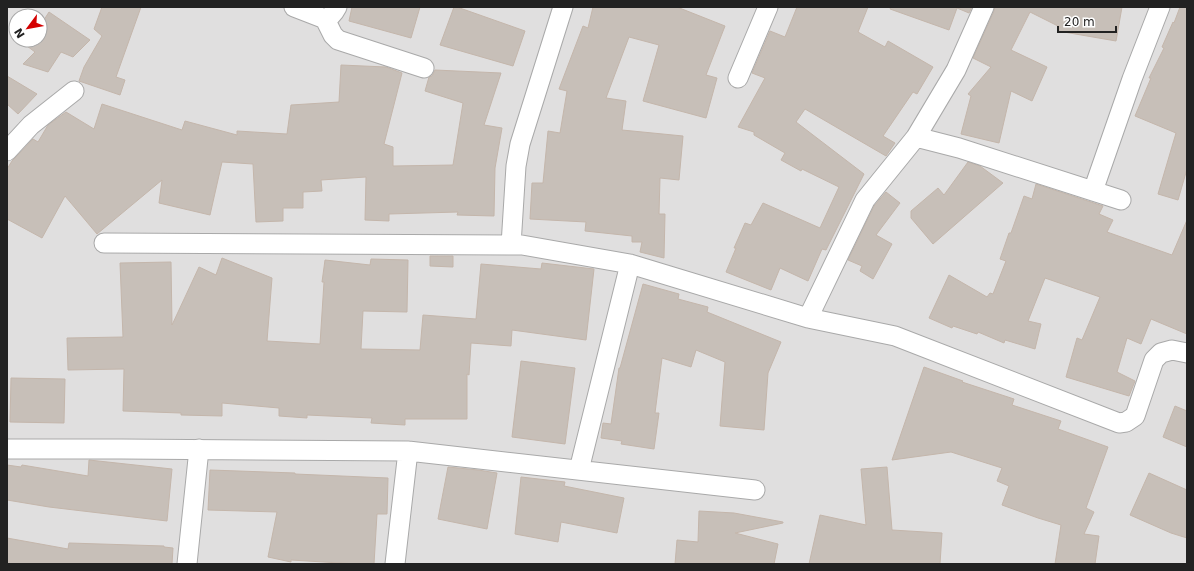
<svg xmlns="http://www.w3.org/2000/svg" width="1194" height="571" font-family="'DejaVu Sans',sans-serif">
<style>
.residential{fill:#e0dfdf;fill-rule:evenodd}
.building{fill:#c7bfb8;stroke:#c4b6ab}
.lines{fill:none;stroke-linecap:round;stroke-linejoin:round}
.minor-casing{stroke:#a9a9a9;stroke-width:21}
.minor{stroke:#fff;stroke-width:19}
</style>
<rect width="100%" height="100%" fill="#f2efe9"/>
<path class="residential" d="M7,7H1187V564H7ZM16,16H40V40H16Z"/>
<path class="building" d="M102,7H141L116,77L125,80L120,95L79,81L84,67L102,36L94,29Z
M352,7H420L411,38L349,21Z
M454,7H457L525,31L513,66L440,45Z
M593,7H677L725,26L706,75L717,78L706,118L643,101L659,45L629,37L606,98L626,101L622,130L683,136L679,180L660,178L659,214H665L664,258L640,252L642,242H632V236L585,231L586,222L530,219L532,183H543L548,131L560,133L567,91L559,89L583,26L588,28Z
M797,7H868L858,32L885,47L888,41L933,67L917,94L913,92L883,136L895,143L886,156L805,109L796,122L864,174L826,250L822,249L808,281L780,268L771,290L726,272L736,248H734L745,223L751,225L763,203L820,228L839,187L802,169L801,171L781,160L785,153L754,135V132L738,127L765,78L752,73L770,31L785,37Z
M891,7H972L969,13L957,8L949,30L890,9Z
M995,7H1122L1116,41L1058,31L1060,27L1030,12L1011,50L1047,67L1032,101L1011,91L999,143L961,134L971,96L968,94L991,67L973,58L994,11Z
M1180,7H1187V169L1178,200L1158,194L1176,133L1135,116L1151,78H1149L1164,48L1162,47L1173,22L1174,23Z
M49,12L90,40L73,57L61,52L48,72L23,64L35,52L27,46L31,40H40V26Z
M341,65L386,67L402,73L384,144L393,147V166L453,165L463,103L425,91L429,77L432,76L435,70L501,73L484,125L502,128L495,168L494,216L457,215L458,212L389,214V221L365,220L366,177L321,180L322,191L303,192V208H283V221L256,222L253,164L222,162L210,215L159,203L162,180L97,234L65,196L42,238L7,219V169L12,161L15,158L33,139L38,142L48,125L66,112L94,129L102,104L182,130L185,121L237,135V131L287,134L291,105L339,102Z
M7,76L37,94L18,114L7,104Z
M968,162L980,166L1003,183L933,244L911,218V211L938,188L944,195Z
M1036,184L1103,206L1099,214L1113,220L1107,232L1172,255L1187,220V334L1151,319L1141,344L1127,338L1117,372L1135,381L1129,396L1066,377L1077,338L1082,340L1100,297L1045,278L1028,321L1041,324L1035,349L1005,340L1004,343L978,332L977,334L953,326L952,328L929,318L949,275L987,297L990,293L993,294L1006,261L1000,259L1009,233H1011L1024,196L1032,199Z
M886,192L900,203L876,235L892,244L873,279L860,271L862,266L848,260L874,206Z
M430,256H453V267L430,266Z
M222,258L272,278L267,341L320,344L324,282H322L325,260L370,265L371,259L408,260L407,312L363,311L361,349L420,350L423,315L476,319L481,264L541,269L542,263L594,269L586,340L512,330L511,346L471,343L469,375L467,374V419H405V425L371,423L372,418L307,415V418L279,416V408L222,403V416L181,415V413L123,411L124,369L68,370L67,338L123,337L120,263L171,262L172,325L199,267L216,275Z
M643,284L679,294L678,299L708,307L707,312L781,342L768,373L764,430L720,426L725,362L696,350L691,367L662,358L655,413H659L654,449L621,444L622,441L601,438L603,423L611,424L619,368H620Z
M521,361L575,368L565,444L512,437Z
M924,367L963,381L962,382L1014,399L1012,405L1061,421L1058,429L1108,447L1086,508L1094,512L1084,534L1099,536L1095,564H1055L1061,525L1038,518L1002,505L1009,486L997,481L1002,468L951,452L892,460Z
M11,378L65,379L64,423L10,422Z
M1175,406L1187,411V447L1163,437Z
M89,460L172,469L167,521L49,507L7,500V465L21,467L22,465L88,476Z
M448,467L478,470L497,473L487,529L438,519Z
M887,467L892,530L942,533L940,564H809L820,515L866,525L861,469Z
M210,470L295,473V474L388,478L387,514H377L374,564H356L291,560V562L268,557L277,512L208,510Z
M1149,473L1187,490V538L1171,533L1130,515Z
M521,477L565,482L564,486L624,498L617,533L561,522L558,542L515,534Z
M699,511L734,513L783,522V523L735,533L778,544L774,564H675L677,540L698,542Z
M7,538L68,549L69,543L164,546V547L173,548L172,564H7Z"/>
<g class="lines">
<g class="minor-casing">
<path id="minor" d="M294,7L325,19C331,17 334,13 337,7
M325,19L333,35L338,40L424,68
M738,78L768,7
M916,137L959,148L1121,200
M7,151L31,125L74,91
M1093,191L1132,79L1160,7
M104,243L522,245L630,264L808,318L895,336L1119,423L1126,422L1135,416L1154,360L1161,353L1172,350L1187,353
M511,245L516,166L520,144L563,7
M808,318L865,200L916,137L956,70L984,7
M7,449H121L408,451L755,490
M579,470L630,264
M187,564L199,449
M395,564L408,451"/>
</g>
<use href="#minor" class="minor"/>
</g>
<rect width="1194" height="571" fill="none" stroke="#222222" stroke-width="16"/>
<g transform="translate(28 28) rotate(238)"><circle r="19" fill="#ffffff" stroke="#a7a7a7"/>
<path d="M0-3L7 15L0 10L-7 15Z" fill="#d40000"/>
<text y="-6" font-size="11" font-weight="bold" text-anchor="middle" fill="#222222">N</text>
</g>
<path d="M1058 26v6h58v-6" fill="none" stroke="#222222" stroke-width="2"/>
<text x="1064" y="26" font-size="12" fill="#222222" stroke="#ffffff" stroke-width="3" paint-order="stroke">20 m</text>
</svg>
